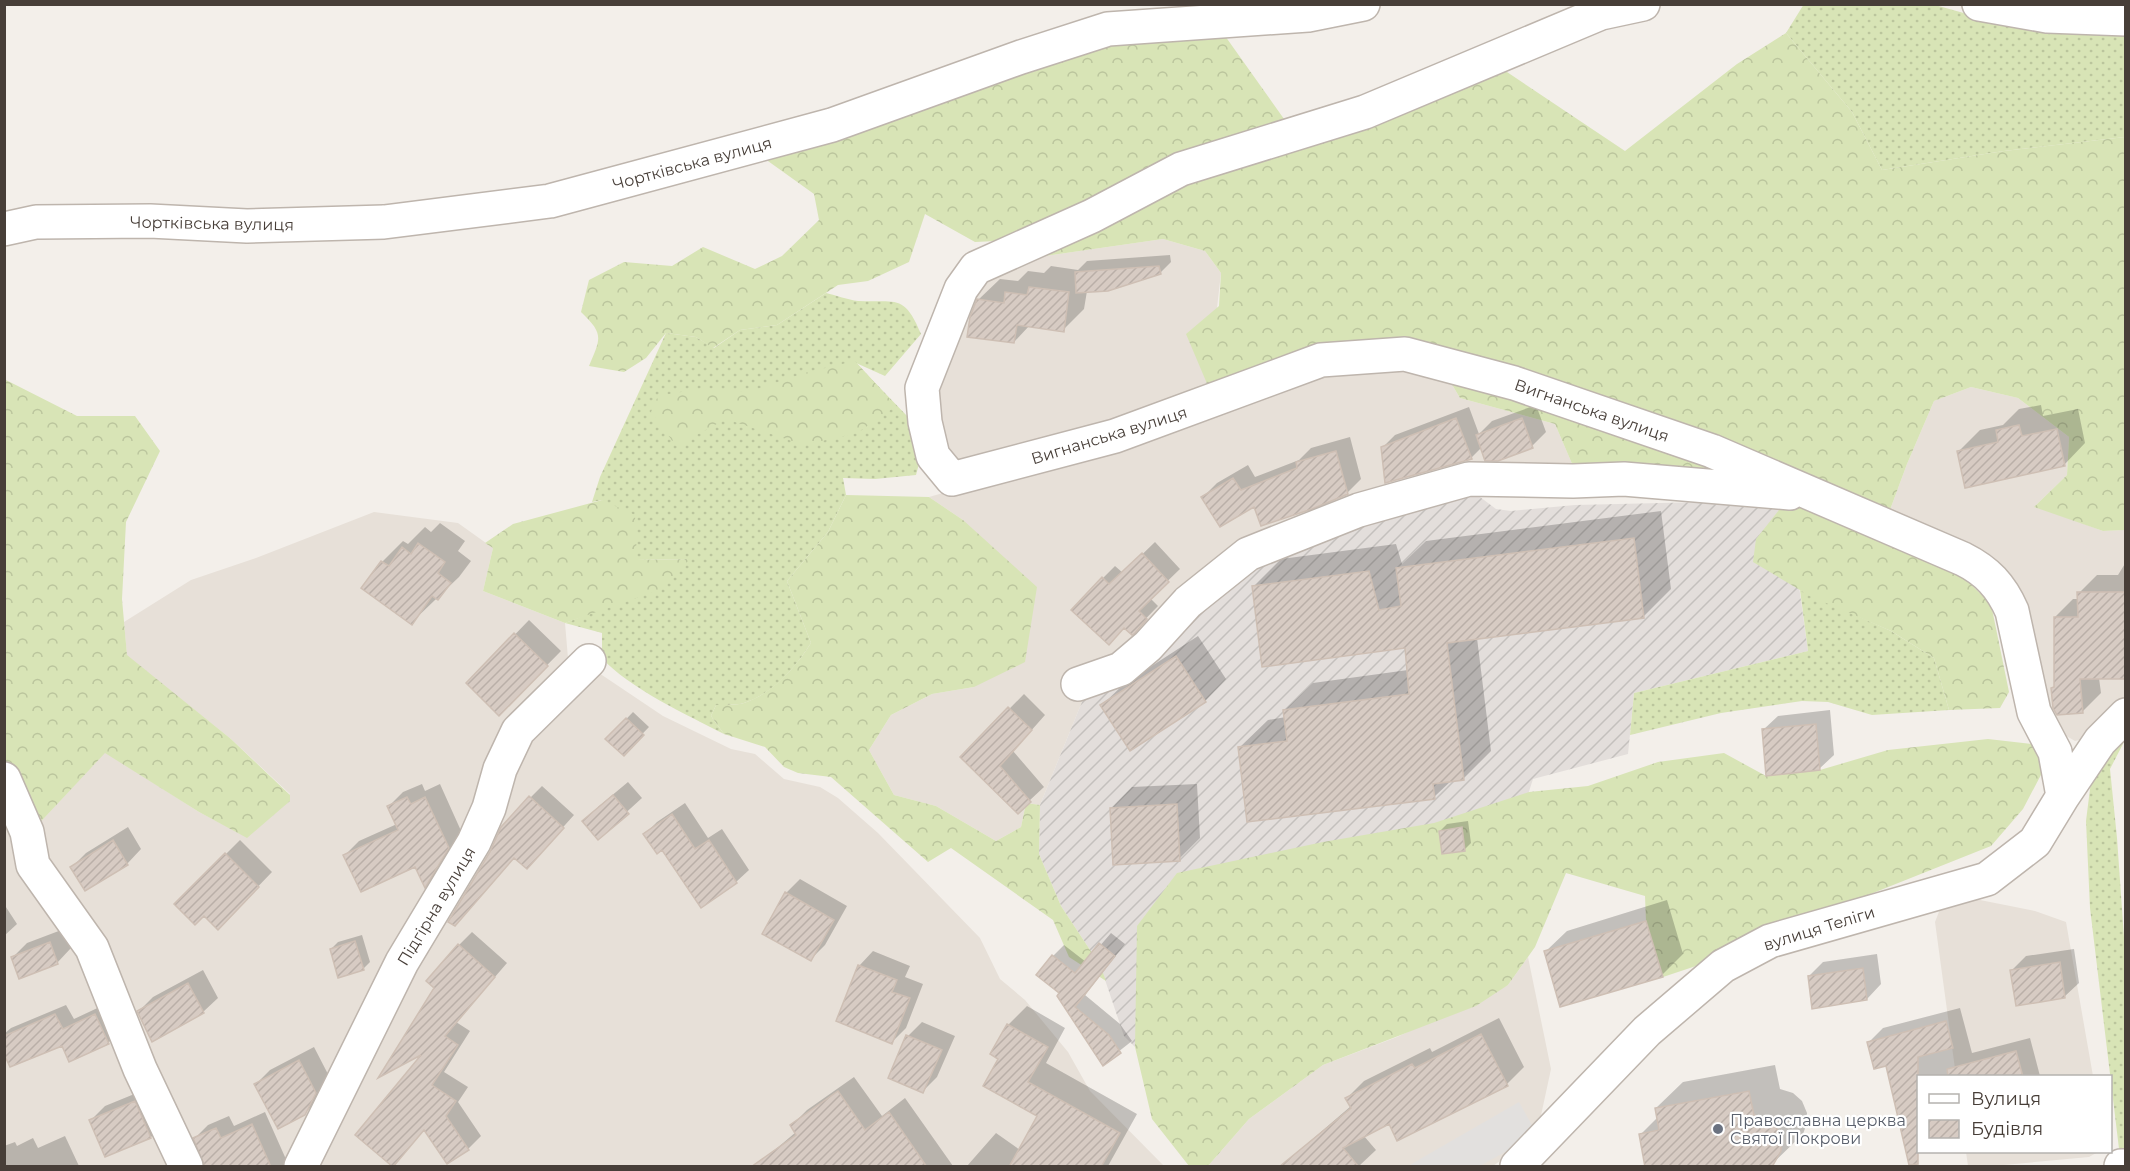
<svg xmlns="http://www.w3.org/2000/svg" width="2130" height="1171" font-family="Montserrat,sans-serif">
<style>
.residential{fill:#e7e0d8}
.industrial{fill:url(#industrial-furrows)}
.grass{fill:url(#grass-dots)}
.forest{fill:url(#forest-crowns)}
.parking{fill:#e2e0de}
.shadow{fill:#0003}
.building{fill:url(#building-hatch);stroke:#cebfb4;stroke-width:1.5}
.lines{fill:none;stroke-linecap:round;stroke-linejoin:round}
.street-casing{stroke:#beb5ad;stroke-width:36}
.street{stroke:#fff;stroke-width:33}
.worship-dot{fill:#6b7280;stroke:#fff;stroke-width:2}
.labels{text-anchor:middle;stroke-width:4.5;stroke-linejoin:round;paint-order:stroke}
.street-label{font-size:16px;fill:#473e38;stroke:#fff}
.worship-label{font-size:16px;fill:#5b616d;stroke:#fff;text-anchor:start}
</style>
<defs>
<pattern id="industrial-furrows" width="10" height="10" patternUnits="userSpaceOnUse" patternTransform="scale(1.5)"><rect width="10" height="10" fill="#e3dedb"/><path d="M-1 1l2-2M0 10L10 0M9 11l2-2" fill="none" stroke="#c4c0bd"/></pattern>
<pattern id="grass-dots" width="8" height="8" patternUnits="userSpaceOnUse" patternTransform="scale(1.5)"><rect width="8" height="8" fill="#d8e4b6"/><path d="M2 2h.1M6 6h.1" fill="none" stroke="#bbc59d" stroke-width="1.8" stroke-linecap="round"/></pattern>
<pattern id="forest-crowns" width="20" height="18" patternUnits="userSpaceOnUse" patternTransform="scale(1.5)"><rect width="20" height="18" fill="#d8e4b6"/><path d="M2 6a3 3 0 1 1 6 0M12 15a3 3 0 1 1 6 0" fill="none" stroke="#bbc59d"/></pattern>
<pattern id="building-hatch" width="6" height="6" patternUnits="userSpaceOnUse" patternTransform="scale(1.5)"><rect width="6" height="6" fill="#d7cbc3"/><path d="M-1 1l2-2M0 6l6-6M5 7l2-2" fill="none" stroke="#baafa8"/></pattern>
</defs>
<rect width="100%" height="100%" fill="#f3efea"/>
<path class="residential" d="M1163,239L1205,251L1221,273L1208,386L1098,425L954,465L930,409L984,271L1045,256Z
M1442,368L1460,398L1555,424L1576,473L1468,471L1084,697L1040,805L1026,803L1021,827L996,841L936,806L894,795L869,750L891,715L932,694L974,687L963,520L929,497L1027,469L1315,369Z
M1971,387L2018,398L2069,437L2067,475L2035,506L2103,531L2125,530V696L2104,719L2091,737L2075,741L2056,730L2016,602L1887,518L1907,464L1934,401Z
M374,512L458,523L493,548L483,591L565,623L569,670L487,791L297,1166H193L78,917L33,830L105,752L199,812L247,837L290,794L231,739L127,656L124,622L191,580L256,558Z
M593,669L663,716L731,749L755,754L784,779L820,787L838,798L878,833L980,938L1000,979L1025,1000L1068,1052L1090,1091L1164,1166H311L525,736Z
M4,790L69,930L178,1166H5Z
M1975,899L2035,911L2066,922L2093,1076H1956L1935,922L1942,904Z
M1528,957L1551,1069L1537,1134L1493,1166H1208L1249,1119L1323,1065L1397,1037L1508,985Z
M1966,1152H2098L2089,1157L1993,1166H1968Z"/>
<path class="industrial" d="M1472,491L1496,509L1511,511L1575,505L1787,500L1808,651L1634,693L1628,754L1533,779L1492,907L1338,983L1135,1047L1124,1036L1100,965L1061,906L1039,854L1040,805L1084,697L1275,550Z"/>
<path class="grass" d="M1804,4L1935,5L1978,17L2125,32V137L2004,151L1882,170L1852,112L1786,33Z
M826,293C836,295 848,300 858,301C896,303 904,293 921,334L885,376L856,363L908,417L920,460L916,475L875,479L843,478L846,495L828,532L787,581L811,643C796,667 773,694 744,703C736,705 725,705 716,705L711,716L724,734C689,716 627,687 602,658V633L565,623L601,609L689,559L637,560L602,500L592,502L600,477L666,333L696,337L714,348L740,330L777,325Z
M1800,590L1891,631L1934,658L1949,710L1872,715L1828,702L1802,701L1721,713L1630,735L1634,693L1808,651Z
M2125,723V740L2110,769L2117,838L2126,966V1156L2120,1157L2090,908L2086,821L2092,773Z"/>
<path class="forest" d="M1218,26L1289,126L1020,240L975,242L925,214L909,262L868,281L838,285L777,325L740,330L713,348L696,337L666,333L646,358L624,372L589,366C601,338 604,334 581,312L589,280L624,262L672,266L703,247L755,269L782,256L819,220L814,194L758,154L1110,33Z
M1786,33L1852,112L1882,170L2004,151L2125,137V530L2103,531L2034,507L2067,475L2069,437L2018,398L1971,387L1934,401L1907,464L1887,518L1576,473L1555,424L1460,398L1435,356L1401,345L1364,339L1289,359L1208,386L1186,334L1219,306L1221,273L1205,251L1163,239L1045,256L1059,241L1162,186L1504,70L1625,151L1737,64Z
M855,361L896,406L857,433L804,445L726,419L676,446L651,412L658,396L704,388L749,392L808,372Z
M4,379L77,416H135L160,451L126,522L122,599L127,655L231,739L290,795V801L247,838L199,812L105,753L33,830L5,766Z
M846,495L929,497L963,520L1037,587L1025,662L974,687L932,694L891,715L869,750L894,795L936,806L996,841L1021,827L1026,803L1040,805L1039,854L1061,906L1100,965L1106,981L1069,957L1053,920L951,848L928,862L831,777L798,773L784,767L765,747L724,734L711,716L716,705C725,705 736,705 744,703C772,694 796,667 811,643L787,581L828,532Z
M602,500L635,515L637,560L690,559L662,589L565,623L483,591L493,548L485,543L513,524Z
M1787,500L1950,564L1991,604L2009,692L2000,708L1949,710L1934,658L1891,631L1810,596L1753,562L1756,539Z
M1988,739L2041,745L2043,771L2023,809L1991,846L1833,909L1741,937L1696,966L1663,977L1646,921L1645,896L1566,873L1535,947L1508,985L1476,1006L1323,1065L1249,1119L1208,1166H1189L1152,1119L1135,1047L1137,926L1177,873L1323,842L1434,823L1529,792L1588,786L1658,762L1724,753L1766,776L1820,770L1888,750Z"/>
<path class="parking" d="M1519,1102L1537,1134L1480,1166H1408Z"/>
<path class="shadow" d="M1170,255L1171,262L1160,273L1087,291L1084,309L1063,330L1030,325L1014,342L978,300L1000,279L1018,281L1028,271L1044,273L1051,266L1078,270L1087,261Z
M1536,405L1546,432L1532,446L1482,447L1471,458L1382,448L1395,435L1469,407L1479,434L1492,421Z
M2041,405L2043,416L2078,409L2085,443L2064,465L1958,452L1980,430L2003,425L2019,409Z
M1350,437L1361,479L1347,493L1254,505L1203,497L1217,483L1248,465L1255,477L1299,460L1311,448Z
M1661,511L1671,589L1643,617L1477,638L1491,751L1463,779L1452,780L1434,797L1240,747L1268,720L1286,717L1285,710L1313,683L1408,670L1406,647L1253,587L1281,559L1396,544L1402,564L1426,541Z
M440,523L465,541L458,551L471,561L459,577L411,623L363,588L382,562L403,541L408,544L425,527L431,532Z
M1155,542L1180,569L1150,598L1158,606L1132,633L1103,578L1115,566L1123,573Z
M2126,562V678H2099L2101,693L2083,711L2053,688L2055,685V617L2073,599H2079V593L2097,575H2118Z
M529,620L561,651L499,714L468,683Z
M1198,636L1226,679L1205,701L1102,705L1124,684Z
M1024,694L1045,715L1013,751L1044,787L1029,801L962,757Z
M1830,710L1834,755L1819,769L1763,730L1778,716Z
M633,712L649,727L623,754L607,739Z
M628,782L642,798L598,838V807Z
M422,784L425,791L440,784L462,833L439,872L425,885L416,865L345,855L359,841L397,824L389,806L403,792Z
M1197,784L1200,838L1179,859L1111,809L1132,787Z
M542,786L574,815L538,855L515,857L530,798Z
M685,803L708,838L722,829L749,870L736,882L701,906L663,848L645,834L657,822Z
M1468,821L1471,843L1464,850L1440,831L1447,824Z
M128,827L141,849L127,864L85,889L72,867L86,853Z
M240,840L272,872L218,928L204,914L176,904Z
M800,879L847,906L825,945L811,959L786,893Z
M1667,900L1683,954L1662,975L1545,952L1567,931Z
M4,904L17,924L4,936Z
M64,929L71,948L57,963L12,958L27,943Z
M472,932L507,963L456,1022L470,1031L444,1072L468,1087L458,1102L481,1136L468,1149L425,1129L393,1165L427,1051L436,988L459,945Z
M1111,933L1125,944L1085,995L1120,1024L1132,1041L1104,1063L1061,993L1053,956L1064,945L1086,962Z
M362,935L370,962L363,969L331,949L338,942Z
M2074,949L2079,983L2064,997L2012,970L2026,956Z
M873,951L910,966L905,977L923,984L906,1028L892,1042L859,966Z
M1877,954L1881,984L1867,999L1809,976L1823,962Z
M203,970L218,998L203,1012L139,1011L153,997Z
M106,1004L119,1032L108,1043L62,1044L4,1050V1034L11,1028L66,1005L74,1019Z
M1027,1006L1065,1028L1046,1063L1137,1114L1108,1166H967L996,1133L1020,1150L1039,1116L1000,1058L1008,1025Z
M1960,1008L1972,1053L2030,1038L2040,1076H1918V1144L1907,1147L1888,1064L1869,1042L1883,1028Z
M1499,1018L1524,1067L1507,1084L1390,1122L1364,1136L1376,1150L1359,1166H1290L1286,1162L1351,1106L1347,1098L1364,1081L1430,1048L1432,1052Z
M922,1022L955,1036L937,1077L923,1091L908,1036Z
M314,1047L330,1078L319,1099L304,1114L256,1084L270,1070Z
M1775,1065L1780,1089L1793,1093L1802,1101L1807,1113V1123L1803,1134L1770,1166L1640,1135L1658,1117L1656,1108L1683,1082Z
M854,1077L882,1116L905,1098L953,1166H768L763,1160L796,1132L792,1125L807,1110Z
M149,1088L165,1123L151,1137L106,1155L91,1120L105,1106Z
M265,1112L289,1166H207L195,1138L208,1125L229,1116L234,1126Z
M65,1136L79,1166H4V1146L15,1142L17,1146L33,1138L38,1148Z"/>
<path class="building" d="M1159,266L1161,274L1108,291L1076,293L1075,272Z
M1029,287L1069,292L1064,332L1017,325L1014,343L967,337L970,317L977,299L1004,303L1005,292L1027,295Z
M1456,418L1472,459L1385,483L1381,447Z
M1522,418L1533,448L1498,461H1485L1476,435Z
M2019,425L2022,436L2057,429L2065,466L1965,488L1957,451L1998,442L1996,430Z
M1336,451L1348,494L1312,509L1261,526L1254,507L1220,527L1201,497L1233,478L1241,490L1297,468L1296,462Z
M1634,538L1644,618L1447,643L1464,780L1433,784L1435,799L1247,822L1238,747L1287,741L1283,710L1409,694L1405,648L1262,667L1252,586L1369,571L1379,610L1401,606L1396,568Z
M418,543L445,562L438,573L451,583L438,600L432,596L412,625L361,588L381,561L389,566L402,547L411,554Z
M1142,553L1169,582L1139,611L1147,619L1135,633L1132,635L1124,628L1109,645L1071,610L1102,577L1109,584Z
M2077,592H2126V679H2080L2083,713L2057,715L2053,708L2051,688L2054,687V617H2078Z
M514,633L548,666L499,716L466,683Z
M1176,656L1206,702L1130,751L1100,705Z
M1008,707L1032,730L1000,766L1031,802L1018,814L960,757Z
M626,718L644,735L624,756L605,739Z
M1816,724L1820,770L1766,776L1762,729Z
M613,795L629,814L598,840L582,821Z
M529,796L564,828L527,869L514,858L455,926L448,922L490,852L501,827Z
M407,797L411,804L425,797L449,848L425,888L415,867L361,892L343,855L398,830L387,806Z
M1177,804L1180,861L1113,865L1110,808Z
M672,814L695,849L709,840L737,883L701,908L662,850L657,854L643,834Z
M1462,827L1465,851L1442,854L1439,831Z
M113,840L128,865L85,891L70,867Z
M225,853L259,887L218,930L204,916L195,925L174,904Z
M785,892L834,920L811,961L762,934Z
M1646,921L1663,977L1560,1007L1544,951Z
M355,941L364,970L338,978L330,949Z
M50,942L58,964L19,979L11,957Z
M1099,943L1115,956L1075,1007L1109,1035L1121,1053L1103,1066L1057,996L1059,993L1036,975L1052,955L1075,973Z
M458,944L495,977L445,1036L458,1045L432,1085L456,1101L446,1116L469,1150L447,1164L424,1130L393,1167L355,1135L421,1055L378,1078L434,988L426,981Z
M2060,962L2065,998L2016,1006L2010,970Z
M858,965L897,980L892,992L910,998L892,1044L836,1021Z
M1863,968L1867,1000L1812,1009L1808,976Z
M188,983L204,1013L152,1042L137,1011Z
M55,1014L63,1029L95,1014L109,1044L69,1062L62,1046L10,1067L4,1054V1036Z
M1946,1021L1953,1048L1918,1057V1164L1909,1165L1886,1066L1874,1069L1867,1042Z
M1007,1024L1048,1047L1028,1082L1120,1133L1101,1167H1009L1037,1116L983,1086L998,1059L990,1054Z
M1481,1034L1508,1086L1397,1141L1389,1124L1343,1148L1359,1167H1279L1351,1108L1345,1098L1412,1064L1415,1068Z
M906,1035L942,1050L923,1093L888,1078Z
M2016,1051L2023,1077H1948L1947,1069Z
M299,1060L316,1093L305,1115L278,1129L254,1084Z
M838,1091L865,1130L889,1112L927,1167H751L796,1135L790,1125Z
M1749,1091L1754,1115L1766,1119L1776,1127L1781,1140V1151L1772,1167H1645L1639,1134L1659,1130L1655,1108Z
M135,1101L151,1138L105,1157L89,1120Z
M252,1124L271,1167H205L193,1138L216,1128L221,1138Z"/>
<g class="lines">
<g class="street-casing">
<path id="street" d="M1643,4L1601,13L1365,112L1181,169L1092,216L976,268L961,289L922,388L925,422L933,456L952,479L1115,436L1321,360L1405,354L1514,383L1712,451L1963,559C1987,571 2001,586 2012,611L2034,712L2055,752L2063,796
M1979,4L2047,16L2126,19
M4,229L36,222L150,221L247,226L384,222L550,201L832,125L1021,57L1108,29L1308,15L1363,4
M1078,684L1121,669L1148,646L1188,602L1248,554L1359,510L1469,479L1573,481L1624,479L1790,493
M4,779L27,832L33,865L92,948L140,1069L186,1166
M301,1166L402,962L474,842L489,808L500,769L518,731L589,661
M1517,1166L1647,1031L1723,966L1770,941L1987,879L2035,842L2063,796L2100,741L2126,715
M2121,1166H2126"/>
</g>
<use href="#street" class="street"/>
</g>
<circle class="worship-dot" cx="1718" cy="1129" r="6"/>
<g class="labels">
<g class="street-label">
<text transform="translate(692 163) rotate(-15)" y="6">Чортківська вулиця</text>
<text transform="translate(212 223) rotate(1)" y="6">Чортківська вулиця</text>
<text transform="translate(1592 410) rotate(19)" y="6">Вигнанська вулиця</text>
<text transform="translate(1109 435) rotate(-17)" y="6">Вигнанська вулиця</text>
<text transform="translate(436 906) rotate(-59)" y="6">Підгірна вулиця</text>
<text transform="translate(1819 928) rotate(-17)" y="6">вулиця Теліги</text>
</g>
<g class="worship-label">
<text x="1730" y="1126">Православна церква<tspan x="1730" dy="18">Святої Покрови</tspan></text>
</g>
</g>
<rect width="2130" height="1171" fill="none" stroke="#473e38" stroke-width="12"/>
<rect x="1917" y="1075" width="195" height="78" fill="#ffffff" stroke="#b5b2af" stroke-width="1.5"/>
<rect x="1929" y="1094" width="30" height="9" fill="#ffffff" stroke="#b5b2af" stroke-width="1.5"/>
<text x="1971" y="1105" font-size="18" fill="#473e38">Вулиця</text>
<rect x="1929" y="1120" width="30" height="18" fill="url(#building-hatch)" stroke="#b5b2af" stroke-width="1.5"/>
<text x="1971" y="1135" font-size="18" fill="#473e38">Будівля</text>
</svg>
